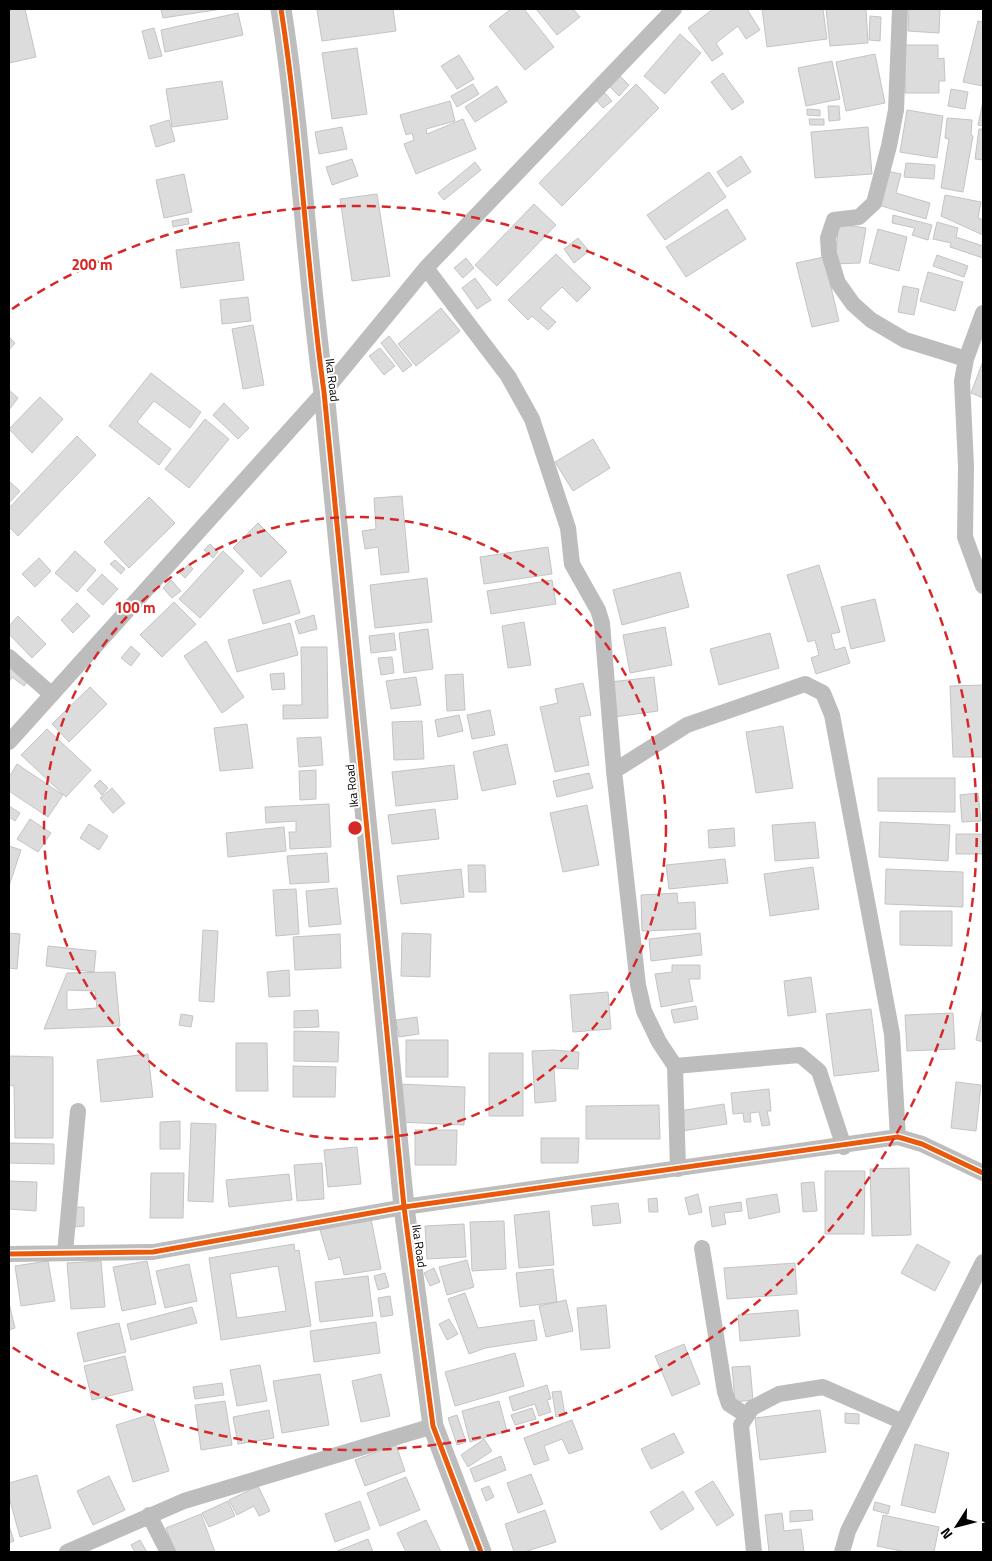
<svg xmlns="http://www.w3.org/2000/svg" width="992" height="1561" font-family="'Titillium Web',sans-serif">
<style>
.building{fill:#dcdcdc;stroke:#c4c4c4;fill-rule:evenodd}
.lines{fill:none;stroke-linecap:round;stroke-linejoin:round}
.minor{stroke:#bdbdbd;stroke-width:16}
.tertiary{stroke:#bdbdbd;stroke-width:21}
.cycleway-casing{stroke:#fff;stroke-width:8}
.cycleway{stroke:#e8590c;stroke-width:5}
.ring{fill:none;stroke:#d62828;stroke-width:2.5;stroke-dasharray:9 6}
.labels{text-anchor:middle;stroke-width:4;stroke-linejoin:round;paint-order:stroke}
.street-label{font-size:12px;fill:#000;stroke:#fff}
.centre{fill:#d62828;stroke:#fff;stroke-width:2.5}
.ring-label{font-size:15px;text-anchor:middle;font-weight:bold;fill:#d62828;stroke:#fff;stroke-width:4;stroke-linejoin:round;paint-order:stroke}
</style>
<rect width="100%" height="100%" fill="#fff"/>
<path class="building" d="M9,9H25L36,57L9,63Z
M161,9H222L163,18Z
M326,9H393L396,31L322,41L317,10Z
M511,9H524L554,47L525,70L489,26Z
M536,9H573L580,17L557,35Z
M713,9H747L760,30L746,39L738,26L716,43L723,54L712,61L688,28Z
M762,9H823L827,39L767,47Z
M826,9H866L868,43L830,46Z
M909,9H940L939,33L908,31Z
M238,13L243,35L165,52L161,30Z
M870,16L881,17L880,41L869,40Z
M978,21L983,22V86L963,82Z
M154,28L162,56L149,59L142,31Z
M680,34L701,53L665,94L644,76Z
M905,45H938V59L944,58L945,81H939V93H905Z
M357,48L367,114L332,119L322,53Z
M875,54L885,103L846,111L836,62Z
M459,55L474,79L457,89L441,66Z
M832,61L840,99L806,106L798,68Z
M723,73L744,102L732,110L711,82Z
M620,76L629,85L619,96L610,87Z
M222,81L228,119L172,127L166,89Z
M473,84L479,94L457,107L451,96Z
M636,84L659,108L562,206L539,183Z
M497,86L507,102L475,122L465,107Z
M951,89L968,92L965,109L948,106Z
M605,93L612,101L603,108L596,100Z
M450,101L455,121L426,129L427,134L463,119L476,149L416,174L404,144L414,140L412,133L406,135L400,115Z
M983,101V126L978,125Z
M828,106H839L840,120L829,121Z
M807,109L820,110V116L807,115Z
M907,110L943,116L937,158L900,152Z
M947,118L972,120L971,135L973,136L963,192L941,188L949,139L945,138Z
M809,119H824V125H810Z
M169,120L175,141L156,147L150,126Z
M342,127L347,149L319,154L315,132Z
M868,127L872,174L815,178L811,132Z
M979,129H983V160L975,159Z
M741,156L751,172L727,187L717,172Z
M352,159L358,176L332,185L326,167Z
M475,162L481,170L444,200L438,193Z
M906,163L935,165L934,179L904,177Z
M887,171L901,174L896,193L930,203L926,219L878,205Z
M709,172L726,197L665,240L647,215Z
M184,174L192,212L164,218L156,180Z
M377,194L390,276L352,281L340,199Z
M945,195L981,202L978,218L983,220V235L941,216Z
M534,204L556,225L497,286L475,265Z
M727,209L746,239L686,277L666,247Z
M893,215L932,225L928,240L912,235L915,228L892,223Z
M188,218L189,224L173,227L172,221Z
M937,222L958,228L956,237L983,246V258L950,247L951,243L933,239Z
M839,224L866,228L860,263L834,264Z
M878,229L907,237L899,271L869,263Z
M578,238L589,251L574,263L564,249Z
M239,242L244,280L181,288L176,250Z
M556,254L591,288L577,302L562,287L540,308L556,322L548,330L532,316L528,320L508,300Z
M937,255L968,266L964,277L933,266Z
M824,257L839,321L812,327L796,263Z
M466,258L474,268L463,278L454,268Z
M928,272L963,282L955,311L920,301Z
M475,278L491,300L477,309L462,288Z
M903,286L919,289L914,315L898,312Z
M248,297L251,321L222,324L220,300Z
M441,308L460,331L416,366L398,344Z
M253,325L264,385L243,389L232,329Z
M389,336L412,365L403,372L381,343Z
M9,337L15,343L9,350Z
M380,348L395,366L384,375L369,356Z
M983,361V398L971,393Z
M151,373L201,412L190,428L154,401L137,422L171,449L159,465L109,426Z
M9,390L18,398L9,410Z
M40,397L63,419L32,453L9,429Z
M224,403L249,428L238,439L213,415Z
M205,419L229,439L189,488L165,469Z
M77,436L96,455L18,536L9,527V508Z
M593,439L610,468L573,491L555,462Z
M9,481L20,491L9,503Z
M402,496L409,572L381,575L378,547L365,549L362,531L376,529L374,498Z
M149,497L175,523L129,568L104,542Z
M258,523L287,552L261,577L233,548Z
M210,544L218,552L213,558L204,550Z
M548,547L552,574L484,584L480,557Z
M75,551L96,570L77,592L55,573Z
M223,551L244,571L200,618L179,599Z
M39,558L51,571L35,587L22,574Z
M115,560L125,569L121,574L110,564Z
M189,564L193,569L185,578L180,573Z
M819,565L840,632L831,634L835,650L845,647L850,663L816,674L811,658L819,655L815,640L808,642L787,575Z
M680,572L689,607L622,625L613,590Z
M102,574L118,589L103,605L87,590Z
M427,578L432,622L375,628L370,585Z
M171,580L181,591L172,598L163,588Z
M290,580L300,613L263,624L253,590Z
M552,580L556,604L491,614L487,591Z
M875,599L885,641L851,649L841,607Z
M174,602L196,624L162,657L140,635Z
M77,603L90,616L73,633L61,620Z
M314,615L317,629L299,634L295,621Z
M18,616L46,644L32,658L9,634V626Z
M524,622L531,665L508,668L502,626Z
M290,623L298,655L237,672L228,640Z
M665,627L672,665L630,673L623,635Z
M428,629L433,669L404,673L399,633Z
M394,633L396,650L371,653L369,636Z
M770,633L779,668L719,685L710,649Z
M206,641L244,697L222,713L184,656Z
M131,646L140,654L131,666L121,658Z
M301,647H327L328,718L283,719V705H302Z
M392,657L394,673L381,675L378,658Z
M9,663L30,678L24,686L12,677L9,682Z
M284,673L285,689L272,690L270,674Z
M463,674L465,710L447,711L445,675Z
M416,677L421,705L391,709L386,681Z
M654,677L658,711L614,717L610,682Z
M583,683L591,715L579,717L589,765L555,772L540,707L558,703L555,689Z
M983,685V757H953L950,686Z
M90,687L107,704L69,742L52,724Z
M490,710L495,735L472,739L467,715Z
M459,715L463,731L438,737L435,720Z
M422,721L424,759L394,760L392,722Z
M247,724L253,768L220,771L214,728Z
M783,726L793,788L756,793L746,732Z
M47,729L91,770L66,797L21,755Z
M321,737L323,765L299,767L297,738Z
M507,744L516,784L482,791L473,752Z
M17,764L63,795L48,817L9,791V777Z
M454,765L458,799L396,806L392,772Z
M316,770V799L300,800L299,771Z
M589,773L593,788L557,797L553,781Z
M878,778H955V812L878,811Z
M100,780L108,788L102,795L94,786Z
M112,788L125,803L113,813L100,798Z
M978,793L981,821L962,822L960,795Z
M329,804L331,847L290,849L289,832H296V821L266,823L265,807Z
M587,805L599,865L563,872L550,813Z
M9,806L20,813L15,821L9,817Z
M435,809L439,839L392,844L388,815Z
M30,819L51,833L38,852L17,839Z
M815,822L819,858L775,861L772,825Z
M880,822L950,825L948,861L879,857Z
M89,824L108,836L99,850L80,838Z
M284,827L286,851L228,857L226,833Z
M734,828L735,846L709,848L708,830Z
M956,834H983V854H956Z
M9,846L21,850L9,886Z
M327,853L329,882L290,884L287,856Z
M725,859L728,883L669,889L666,865Z
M468,865H485L486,892H469Z
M813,867L819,909L770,916L764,874Z
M461,869L464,897L401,904L397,876Z
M886,869L963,872V907L885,904Z
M337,888L341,924L309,927L306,891Z
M296,889L299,934L276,936L273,890Z
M677,893L678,903L695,902L696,929L642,931L641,895Z
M900,911H952V946L900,945Z
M203,930L218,931L214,1002L199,1001Z
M9,933L20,934L17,969L9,968Z
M402,933L431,934L430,977L401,976Z
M700,933L702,955L651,961L649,939Z
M340,934L341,968L295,970L293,937Z
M48,946L96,951L94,972L46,966Z
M672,965H700V979H689L693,1001L661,1007L655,974L672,972Z
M289,970L290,996L269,997L267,972Z
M115,972L120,1026L44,1029L67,973ZM67,990L95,991L97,1008L67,1010Z
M811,977L816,1012L788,1016L784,981Z
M608,992L611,1029L573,1032L570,995Z
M696,1006L698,1019L674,1023L671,1010Z
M983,1007V1042L976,1040Z
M871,1009L879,1071L834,1076L826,1014Z
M318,1010L319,1027L294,1028V1011Z
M953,1013L955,1049L907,1051L905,1015Z
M181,1014L193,1016L191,1027L179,1025Z
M417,1017L419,1034L399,1037L396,1020Z
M294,1031L339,1032L338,1062L294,1061Z
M406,1040H448V1077H406Z
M236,1043H267L268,1091H236Z
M553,1050L579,1052L578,1069L554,1068L556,1101L535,1103L532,1051Z
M489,1053H523V1116H489Z
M148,1054L153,1097L101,1102L97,1060Z
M9,1056L53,1057V1138H15L14,1086L9,1085Z
M293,1066L336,1067L335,1097H293Z
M956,1082L981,1085L976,1131L951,1128Z
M399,1084L465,1087L464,1125L398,1122Z
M769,1089L771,1111H767L770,1125L762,1126L759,1112L750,1113L751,1122H744L743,1113L733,1114L731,1093Z
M724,1104L727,1124L682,1131L679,1111Z
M659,1105L660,1139H586V1106Z
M180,1121V1149H160V1122Z
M191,1123L216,1124L213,1202L188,1201Z
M415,1130H457L456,1165H415Z
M541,1138H579L578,1163H541Z
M9,1143L54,1144V1164L9,1163Z
M357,1147L361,1184L328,1187L324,1150Z
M322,1163L324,1199L297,1201L294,1165Z
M909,1168L911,1235L872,1236L870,1169Z
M825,1171H865L864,1234H825Z
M151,1173H184L183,1218H150Z
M289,1174L292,1200L229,1207L226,1180Z
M9,1181L37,1182L36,1211L9,1209Z
M814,1182L817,1211L803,1212L801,1183Z
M698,1194L702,1212L689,1215L685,1198Z
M777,1194L780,1212L749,1219L746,1199Z
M657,1198L658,1212H649L648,1199Z
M741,1202L742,1211L724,1213L726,1224L712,1227L709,1207Z
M618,1203L621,1223L593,1226L591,1206Z
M74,1207H84V1226L75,1227Z
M549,1211L554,1265L519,1268L514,1215Z
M371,1219L381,1269L344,1275L340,1257L329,1260L320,1230Z
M504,1221L506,1269L472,1271L470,1222Z
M464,1224L466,1257L427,1259L425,1226Z
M294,1244L295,1251L299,1250L311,1326L221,1340L209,1258ZM278,1266L286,1311L237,1318L230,1274Z
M917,1244L950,1262L935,1291L901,1273Z
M467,1260L474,1287L447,1295L439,1267Z
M48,1261L55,1301L21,1306L15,1266Z
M101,1261L105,1307L71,1309L67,1263Z
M147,1261L156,1304L122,1311L113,1267Z
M795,1263L797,1294L727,1299L724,1268Z
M189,1264L197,1301L165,1308L156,1271Z
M434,1268L440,1282L430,1286L424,1273Z
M553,1269L557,1302L520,1307L516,1273Z
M385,1273L389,1287L378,1290L374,1276Z
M368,1276L373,1316L320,1322L315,1282Z
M465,1293L478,1328L534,1320L537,1340L485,1348L469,1354L448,1299Z
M390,1296L393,1315L381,1317L378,1298Z
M566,1300L573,1331L546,1337L539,1306Z
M9,1303L15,1328L9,1330Z
M606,1305L610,1348L581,1350L577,1308Z
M192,1307L197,1323L131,1340L127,1324Z
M798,1310L800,1336L740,1341L738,1315Z
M449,1319L458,1334L447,1340L439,1324Z
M376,1322L380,1353L314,1362L310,1331Z
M119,1323L126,1352L84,1362L77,1333Z
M684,1344L700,1384L672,1396L655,1356Z
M515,1353L524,1386L455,1406L445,1372Z
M125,1356L133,1390L92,1400L84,1366Z
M260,1365L267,1401L237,1406L230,1370Z
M750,1366L753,1400L735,1402L732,1367Z
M320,1374L329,1425L282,1433L273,1381Z
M381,1374L390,1416L361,1422L352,1381Z
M222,1383L224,1395L195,1399L193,1387Z
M547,1385L551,1399L547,1400L551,1412L539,1416L535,1404L513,1411L509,1397Z
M561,1391L565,1415L556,1417L552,1392Z
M225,1401L232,1445L201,1450L195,1405Z
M499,1401L507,1431L470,1442L462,1411Z
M532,1408L536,1419L515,1425L511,1415Z
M269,1410L274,1438L238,1444L233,1417Z
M820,1410L826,1452L760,1460L755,1418Z
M845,1413L859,1414V1424L845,1423Z
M152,1414L169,1471L133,1482L116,1425Z
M457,1415L466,1442L457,1445L448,1418Z
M572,1420L583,1449L569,1454L562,1439L544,1446L549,1460L534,1465L524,1438Z
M674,1433L684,1453L651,1469L641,1449Z
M484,1439L492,1451L468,1467L461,1455Z
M915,1444L949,1453L935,1513L901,1505Z
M396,1445L405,1471L365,1486L355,1460Z
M501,1456L506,1470L475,1482L470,1469Z
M531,1474L543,1504L518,1513L507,1483Z
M37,1475L51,1528L20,1537L9,1497V1483Z
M109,1476L125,1510L93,1525L77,1491Z
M406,1477L420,1510L380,1526L367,1493Z
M713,1481L734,1515L717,1526L695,1492Z
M258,1486L270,1511L259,1516L254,1506L237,1515L229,1500Z
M489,1486L494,1497L486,1501L481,1489Z
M683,1491L694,1509L661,1530L650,1512Z
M228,1501L235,1516L209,1527L202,1513Z
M360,1501L370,1529L335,1542L325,1514Z
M875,1502L890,1506L888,1514L873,1510Z
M545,1510L556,1542L524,1552H514L505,1524Z
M812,1510L813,1520L790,1522V1511Z
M782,1513L784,1531L801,1529L804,1552H769L765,1515Z
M201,1514L215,1552H175L166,1528Z
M883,1515L939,1527L934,1552H906L877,1546Z
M426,1520L441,1552H406L397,1533Z
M9,1526L14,1541L9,1543Z
M368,1539L373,1552H335Z
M140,1540L147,1552H135L131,1545Z"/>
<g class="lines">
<path class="minor" d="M900,9L896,110L889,146L874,203L859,217L834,220L828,238L829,254L838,283L853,304L871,320L905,340L966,359
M426,268L508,376L532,419L568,528L572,564L598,610L602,623L614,771L638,985L644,1011L659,1042L675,1066L678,1169
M983,313L966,359L962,381L966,466L965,537L983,586
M9,657L51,694
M9,742L324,392L426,268L674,9
M614,771L687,725L805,684L823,693L832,715L892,1034L898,1137
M675,1066L800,1055L819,1071L844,1147
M702,1248L725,1392L729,1404L746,1415
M65,1253L78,1111
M9,1254L153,1252L404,1207L898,1137L922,1144L983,1173
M149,1515L168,1552
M67,1552L184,1501L433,1426
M754,1552L741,1425L752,1408L779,1394L823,1387L903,1422
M842,1552L848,1531L983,1262"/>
<path class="tertiary" d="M281,9C301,136 306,264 324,392L404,1207L433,1426L481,1552"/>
<g class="cycleway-casing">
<path id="cycleway" d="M281,9C301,136 306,264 324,392L404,1207L433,1426L481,1552
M9,1254L153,1252L404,1207L898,1137L922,1144L983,1173"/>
</g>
<use href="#cycleway" class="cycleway"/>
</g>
<g class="ring">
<circle cx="355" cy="828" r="311"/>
<path d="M12 309A622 622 0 1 1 12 1347"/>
</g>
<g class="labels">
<g class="street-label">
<text transform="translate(332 380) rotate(83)" y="4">Ika Road</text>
<text transform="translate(352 786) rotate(-96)" y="4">Ika Road</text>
<text transform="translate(419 1246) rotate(82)" y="4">Ika Road</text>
</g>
</g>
<circle cx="355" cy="828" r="8" class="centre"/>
<g class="ring-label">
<text x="92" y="270">200 m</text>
<text x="135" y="613">100 m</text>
</g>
<rect width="992" height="1561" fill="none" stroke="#000000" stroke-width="20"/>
<g transform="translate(957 1526) rotate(234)" stroke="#ffffff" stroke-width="4" paint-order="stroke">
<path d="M0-4L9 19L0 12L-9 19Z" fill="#000000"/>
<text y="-8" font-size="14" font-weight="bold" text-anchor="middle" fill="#000000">N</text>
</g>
</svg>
